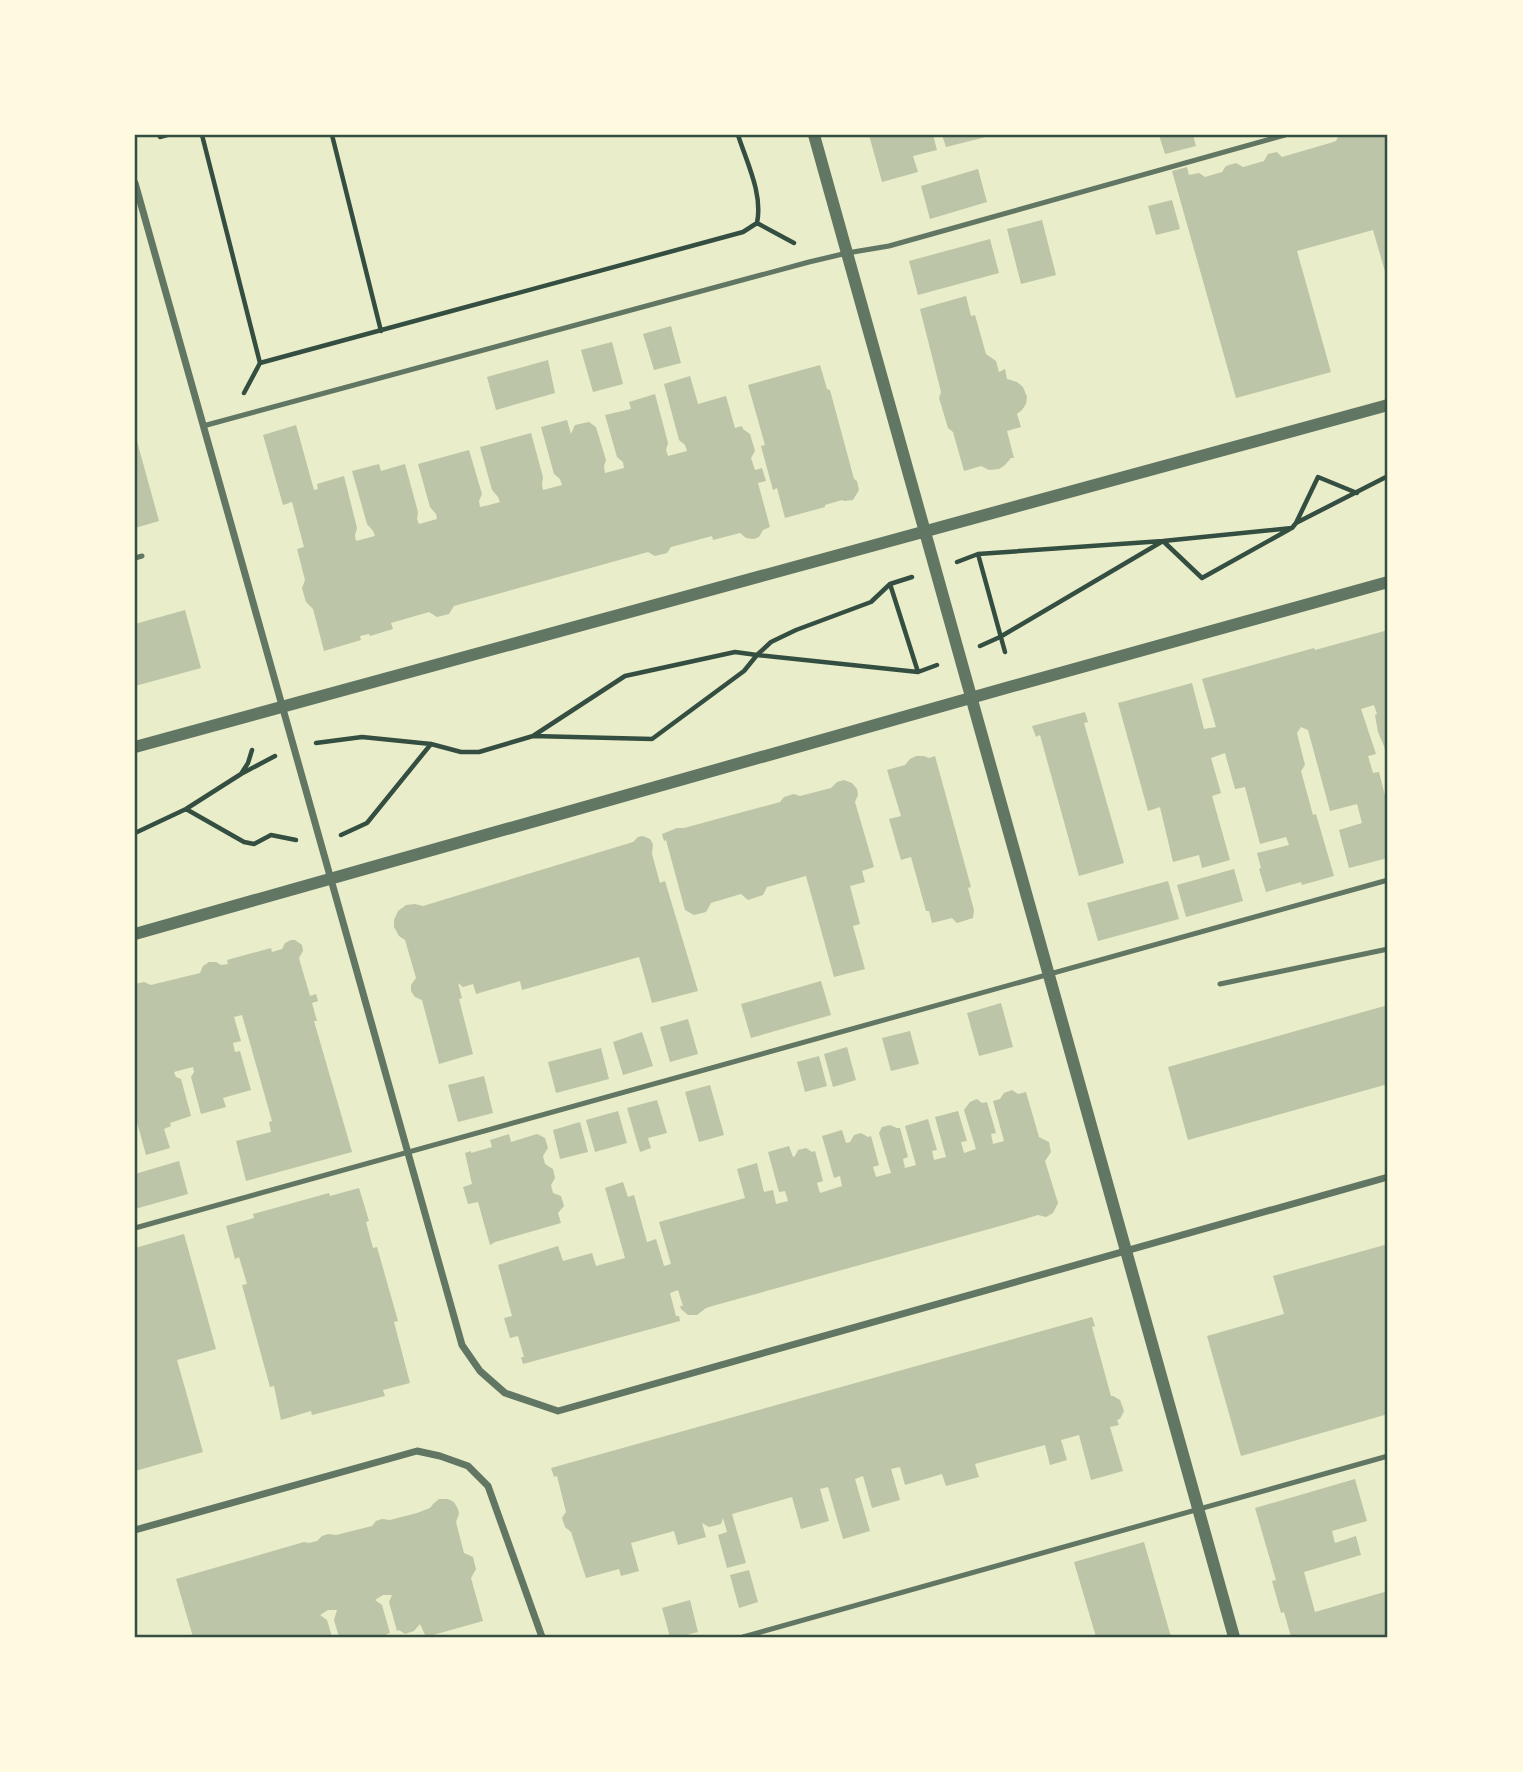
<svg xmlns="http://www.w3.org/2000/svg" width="1523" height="1772" font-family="Helvetica,sans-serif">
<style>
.building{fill:#bcc5a7}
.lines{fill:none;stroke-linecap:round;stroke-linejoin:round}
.path{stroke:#344e41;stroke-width:4.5}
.service{stroke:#617663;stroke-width:5}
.minor{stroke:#617663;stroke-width:7}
.tertiary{stroke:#617663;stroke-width:12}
.neatline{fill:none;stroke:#344e41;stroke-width:2.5}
</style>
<rect width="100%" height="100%" fill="#e9edc9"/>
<path class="building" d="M869,135H933L937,150L913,156L918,172L882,182Z
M942,135H990V136L946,147Z
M1159,135H1193L1196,146L1165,154Z
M1339,135L1354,136L1388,135V282L1373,230L1297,251L1331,372L1236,398L1172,171L1187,167L1189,175L1199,173L1205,177L1222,172L1226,166L1236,163L1243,167L1264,161L1268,154L1277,152L1282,157L1330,143L1336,141Z
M978,169L987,202L930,219L921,186Z
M1172,200L1180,229L1156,235L1148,206Z
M1042,220L1056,275L1021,284L1007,229Z
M990,239L999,273L918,295L909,261Z
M966,296L971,316L975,315L986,354L996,361L999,372L1005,369L1007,379L1017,382L1023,387L1027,397L1026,404L1022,410L1017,414L1021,427L1007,431L1014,458H1011L1005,465L999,469L989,470L981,466L964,471L953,432L948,428L939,398L941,392L920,309Z
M671,326L681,363L654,370L643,334Z
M612,342L623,384L593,392L581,350Z
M548,360L555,393L496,410L487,377Z
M820,365L827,389L830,390L854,479L857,481L859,490L853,500L844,501L842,500L825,505V507L785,518L777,488L773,490L761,446L765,445L748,385Z
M690,376L698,404L726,396L735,428L742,426L743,429L750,434L755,451L751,458L755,470L762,468L766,481L758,483L770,527L763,530L759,537L754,539L746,538L740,533L713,540L712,536L671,547L667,553L655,556L648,552L454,606L449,614L437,617L429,612L391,623L393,629L370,636L369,634L360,636L361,640L324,651L313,609L306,602L302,588L305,580L297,549L304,547L292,502L283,505L263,435L296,425L314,490L318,489L317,484L344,476L357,528L355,535L356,541L375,536L373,531L367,524L352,471L379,464L381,471L405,464L418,512L417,519L419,524L437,519L436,514L430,507L418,464L469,450L482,494L479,501L480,507L489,505L500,502L498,497L492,490L480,447L531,433L543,477L542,485L543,490L562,485L560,479L554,474L541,427L567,420L571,434L575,425L589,422L596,427L606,460L604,466L605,473L624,468L623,462L617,457L605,415L631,409L629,402L655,394L668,443L666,450L668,456L687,451L685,445L679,440L664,384Z
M135,434L159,521L135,528Z
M185,610L201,668L135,686V624Z
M1388,630V751H1386L1378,732L1375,715L1377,714L1374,705L1361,709L1376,754L1368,756L1373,773L1379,772L1388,807V858L1349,868L1339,830L1362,823L1357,804L1330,811L1308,730L1301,727L1297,733L1305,765L1301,771L1313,815L1316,814L1334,876L1302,885L1301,882L1266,892L1259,869L1261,868L1257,853L1289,845L1286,837L1260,844L1245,787L1235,789L1225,753L1211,758L1221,793L1212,796L1230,860L1202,868L1199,855L1173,862L1160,807L1148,811L1118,703L1192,683L1204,729L1216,727L1202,679L1314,648L1315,650Z
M1085,712L1088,722L1084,723L1124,863L1079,876L1040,735L1036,737L1032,726Z
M916,756H924L929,758L935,756L971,887L968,888L974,910L973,918L957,923L952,918L932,923L929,911H926L911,857L901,860L889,819L901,816L887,770L905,765L910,759Z
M844,780L852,783L857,789L858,795L855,802L874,867L862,871L865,882L850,886L860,924L853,926L865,969L834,977L806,876L767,887L763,895L748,900L741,894L714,902L711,903L706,912L694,915L685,910L666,840L664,841L662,834L677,828H684L780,802L784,797L794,794L800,796L831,788L837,782Z
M643,836L650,839L653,844L652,854L660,883L665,881L698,991L652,1003L639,957L522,990L520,981L476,994L473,984L463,987L458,983L462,998L459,999L473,1054L439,1064L422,1000L415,997L411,991V985L416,978L405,940L399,936L394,927V920L398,911L406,905L415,904L423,906L633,842L638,837Z
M1234,869L1243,901L1186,917L1177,885Z
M1168,881L1179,919L1098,941L1087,903Z
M291,940H295L302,945L303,951L299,958L300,962L310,996L316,994L318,1001L312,1003L317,1021H314L352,1152L246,1181L236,1141L271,1132L269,1122L272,1121L242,1015L234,1017L241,1041L233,1043L235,1052L240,1051L251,1090L223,1098L226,1107L201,1114L191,1077L194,1072L193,1067L174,1072L176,1077L181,1079L191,1116L170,1123L171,1126L164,1129L170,1148L146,1155L135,1115V984L144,982L151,985L200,973L203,966L209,962H216L221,965L228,964L227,960L271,948L272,952L282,949L285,943Z
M821,981L831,1015L751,1038L741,1004Z
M1001,1003L1013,1047L979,1056L967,1013Z
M1388,1005V1084L1188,1140L1168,1067Z
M688,1019L698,1054L670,1062L660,1027Z
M910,1031L919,1064L891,1071L882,1038Z
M642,1032L653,1066L623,1075L613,1042Z
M847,1047L856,1080L833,1087L824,1054Z
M601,1048L609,1079L556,1093L548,1062Z
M819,1056L827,1086L805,1092L797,1062Z
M484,1076L493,1113L458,1122L448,1085Z
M710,1085L724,1135L699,1142L685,1092Z
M1012,1090L1018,1094L1026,1092L1039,1137L1049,1142L1051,1152L1045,1161L1058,1203L1053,1213L1046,1217L1038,1215L1025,1219L716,1305L706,1308L697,1315H688L681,1309L680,1306H683L678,1290L670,1293L676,1316H679L680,1321L523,1364L521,1357H524L518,1336L510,1338L504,1318L512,1316L498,1265L558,1246L563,1261L592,1253L596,1266L625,1258L605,1188L623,1182L628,1197L634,1195L647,1242L656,1239L664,1266L671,1264L659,1222L745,1198L737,1169L757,1163L764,1192L773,1190L776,1204L788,1201L785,1191L779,1192L768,1152L789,1146L793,1157L795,1156L798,1150L806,1148L812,1152L815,1151L823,1181L817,1183L820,1193L842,1186L840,1176L834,1178L822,1136L842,1130L846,1143L850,1142L854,1135L861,1133L868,1137L871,1136L879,1165L873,1167L876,1177L891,1173L879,1133L882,1127L890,1125L897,1128H900L908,1157L903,1159L905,1168L916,1165L905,1126L928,1119L937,1150L932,1151L934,1160L946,1157L935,1117L958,1111L967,1141L961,1142L964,1153L976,1149L964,1110L970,1102L977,1099L982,1103L987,1102L996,1133L991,1134L993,1144L1004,1141L993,1101L1000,1099L1004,1093Z
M657,1100L667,1133L648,1138L651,1148L640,1152L627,1108Z
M618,1111L627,1143L595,1152L586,1120Z
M580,1122L588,1152L560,1159L553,1130Z
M509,1134L511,1142L537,1134L545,1138L548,1148L543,1156L545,1164L553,1169L555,1178L551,1185L553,1193L561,1196L564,1206L558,1213L561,1223L495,1242L490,1245L478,1202L468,1204L463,1187L472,1184L465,1153L471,1151V1153L492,1147L490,1140Z
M179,1161L188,1194L135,1209V1174Z
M359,1188L369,1221L366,1222L373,1248L377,1247L398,1321L394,1322L410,1383L383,1390L385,1396L312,1415L311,1411L281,1420L274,1386L270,1387L242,1285L247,1284L239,1257L235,1259L226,1226L254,1218L253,1214L329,1193L330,1196Z
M184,1234L216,1349L177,1360L203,1452L135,1471V1248Z
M1388,1244V1414L1241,1456L1207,1336L1284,1314L1273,1276Z
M1092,1317L1095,1326L1092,1327L1111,1396H1113L1120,1400L1124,1411L1120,1419L1117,1420L1119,1425L1110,1427L1123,1471L1091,1480L1079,1435L1061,1440L1067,1460L1050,1465L1045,1445L975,1464L979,1477L946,1486L942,1474L905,1485L900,1467L891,1469L900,1500L872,1508L863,1476L855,1479L870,1531L843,1539L828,1487L820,1489L829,1521L801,1529L792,1497L732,1514L746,1563L727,1568L718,1535L727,1532L723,1518L721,1524L709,1527L702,1523L706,1537L678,1545L674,1531L631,1543L639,1571L621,1576L619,1569L586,1578L571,1532L565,1527L562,1518L566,1512L557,1476L554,1477L551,1468Z
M1355,1479L1367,1521L1332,1531L1335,1543L1356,1536L1361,1555L1304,1572L1315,1612L1388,1591V1637H1291L1284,1612L1281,1613L1272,1581L1276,1580L1255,1508Z
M439,1499H448L454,1502L458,1509L459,1514L456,1522L464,1553L473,1557L476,1569L471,1578L483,1621L426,1637L420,1624L414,1631L405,1634L399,1630L397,1631L389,1602L392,1595H383L375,1600L382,1605L390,1633L387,1634L385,1637H339L334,1620L337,1610H328L320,1615L327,1620L332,1637H193L176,1579L304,1542L309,1543L317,1541L322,1536L328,1534L336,1535L372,1526L376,1521L382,1519L390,1520L417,1513L430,1508L433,1504Z
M1144,1542L1171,1637H1096L1074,1562Z
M749,1570L758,1602L739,1608L730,1575Z
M690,1600L698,1632L679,1637H670L662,1608Z"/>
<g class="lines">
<path class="path" d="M202,135L260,363L244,393
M332,135L381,331
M738,135C747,163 763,194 757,223
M160,137L167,135
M260,363L743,232L757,223L794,243
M1296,523L1318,477L1357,493
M978,554L1005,652
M957,562L978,554L1163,541L1292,528L1296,523L1388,476
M890,584L918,672
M980,646L1000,637L1163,541L1202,578L1290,529
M533,736L652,739L744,671L757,655L918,672L937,665
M316,743L362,737L431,744L461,752H479L533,736L625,676L735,652L757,655L771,642L796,630L871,602L890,584L912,577
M241,774L248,763L252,750
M186,809L244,842L254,844L271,835L296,840
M135,833L186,809L241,774L275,756
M341,835L367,823L431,744"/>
<path class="service" d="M203,426L809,262L847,253L889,246L1285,135
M135,558L142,556
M1220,984L1388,949
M135,1228L1388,880
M743,1637L1388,1456"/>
<path class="minor" d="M135,183L462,1345L480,1371L505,1393L558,1411L1388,1177
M135,1530L417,1451L440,1456L468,1466L488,1486L542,1637"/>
<path class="tertiary" d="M814,135L1234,1637
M135,747L1388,405
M135,934L1013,686L1388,582"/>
</g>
<rect width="1523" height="1772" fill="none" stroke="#fefae0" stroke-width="273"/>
<rect x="136" y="136" width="1250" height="1500" class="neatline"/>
</svg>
